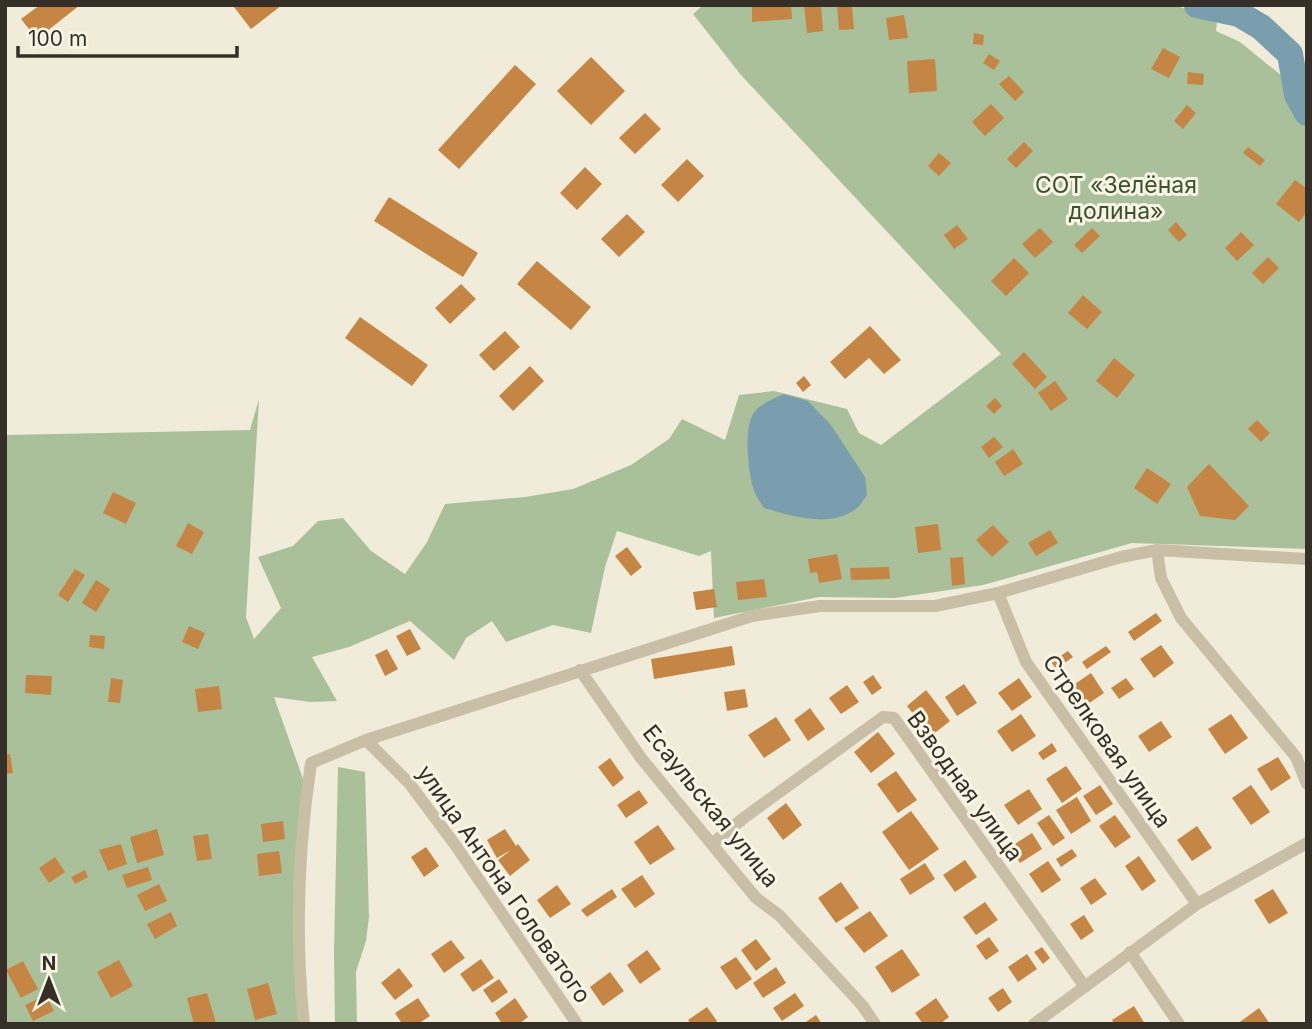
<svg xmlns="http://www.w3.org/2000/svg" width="1312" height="1029" font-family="Inter,sans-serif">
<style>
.green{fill:#aac09b}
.water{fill:#7a9eae}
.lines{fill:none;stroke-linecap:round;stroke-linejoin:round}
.river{stroke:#7a9eae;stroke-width:26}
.building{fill:#c48545}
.minor{stroke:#c9bfa6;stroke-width:12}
.labels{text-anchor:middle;stroke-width:6;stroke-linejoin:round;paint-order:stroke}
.park-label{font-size:23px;fill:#3a532b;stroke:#f9f5e6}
.street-label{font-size:23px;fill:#352f27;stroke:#f9f5e6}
</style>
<rect width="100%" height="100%" fill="#f1ecda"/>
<path class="green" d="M703,5H1176L1217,23L1216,31L1240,42L1282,76L1307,127V549L1132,543L983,585L895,598L819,597L714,618L711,551L699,556L617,531L605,567L591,633L553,625L506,642L492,621L466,638L454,660L410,621L349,647L312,657L337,701L310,702L274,697L308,793L301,1024H5V435L250,430L259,399L246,617L254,639L281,608L258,557L293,546L318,521L343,518L371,551L405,574L427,542L445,504L525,497L573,489L631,465L669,439L682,419L725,440L739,395L774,391L847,409L859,433L881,445L1001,354L741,75L693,14Z
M338,767L365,772L369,917L366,941L356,972L357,1024H335L334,951Z"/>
<path class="water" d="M784,394L808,401L831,425L865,477L867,495C864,499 861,505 857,508C831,529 792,516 764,508C761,503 757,498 755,493C748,478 744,431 752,416C757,405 773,399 784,394Z"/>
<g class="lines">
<path class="river" d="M1197,5L1239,14L1261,27L1290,54L1297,95L1307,113"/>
</g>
<path class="building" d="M40,5H80L37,39L21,19Z
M236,5H282L251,29L234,7Z
M752,5H791L792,19L752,22Z
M804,5H821L823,31L807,33Z
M837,5H852L854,29L839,30Z
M904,15L908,38L889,40L886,18Z
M974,33L984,35L983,45L973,44Z
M1163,48L1180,57L1169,78L1151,69Z
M989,54L1000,61L994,70L983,63Z
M591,57L625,91L591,125L557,91Z
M935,59L937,91L909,93L907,61Z
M515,65L536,84L459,169L438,150Z
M1188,72L1204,74L1203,85L1187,84Z
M1009,76L1024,92L1015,101L999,84Z
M991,104L1004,118L985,136L972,122Z
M1187,105L1196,113L1183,129L1174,121Z
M645,113L661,129L635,154L619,138Z
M1024,142L1033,151L1016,168L1007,159Z
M1248,147L1265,160L1260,166L1243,153Z
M939,153L951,163L939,176L928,166Z
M687,159L704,176L678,202L661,185Z
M585,167L602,184L577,210L560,193Z
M1295,180L1307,189V212L1299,222L1276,204Z
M389,197L478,253L463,277L374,221Z
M627,214L645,232L619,257L601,239Z
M1176,222L1187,235L1179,242L1168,230Z
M957,225L968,239L954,249L944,235Z
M1040,228L1053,242L1035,258L1022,244Z
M1092,228L1100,236L1082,253L1074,245Z
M1241,232L1254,245L1237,261L1225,248Z
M1268,257L1279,268L1263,284L1252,273Z
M1014,258L1029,273L1006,296L991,281Z
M537,261L591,307L571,330L517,284Z
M461,284L476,299L450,324L435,308Z
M1083,295L1102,312L1087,329L1068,313Z
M360,317L428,365L412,386L345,338Z
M870,326L901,360L884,374L869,358L845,379L830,362Z
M505,331L520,347L494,371L479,355Z
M1024,352L1047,377L1035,389L1012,364Z
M1114,358L1135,375L1117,398L1096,381Z
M530,366L544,381L513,411L499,396Z
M804,376L811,385L803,392L796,383Z
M1055,381L1068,399L1051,411L1038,393Z
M995,398L1002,406L994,414L986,406Z
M1257,420L1270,433L1261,442L1248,429Z
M994,437L1003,447L989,458L981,447Z
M1013,449L1023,464L1004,476L995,462Z
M1209,464L1249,506L1235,520L1200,516L1187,487Z
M1147,468L1171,484L1157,504L1134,488Z
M113,492L136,503L126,524L103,513Z
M188,523L204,532L192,554L176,546Z
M938,524L941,550L918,553L915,527Z
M993,525L1009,542L992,557L976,540Z
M1050,530L1058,543L1036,556L1028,543Z
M627,547L642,567L631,576L615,556Z
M837,554L842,579L819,583L817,572L810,573L808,559Z
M963,557L965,584L952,586L950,558Z
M889,567L890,579L851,580L850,568Z
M75,569L85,575L68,602L58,595Z
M764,579L767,597L738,600L736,582Z
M96,580L110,589L96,612L82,603Z
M714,589L717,607L696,610L693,592Z
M1156,613L1162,621L1134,641L1128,632Z
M189,626L205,633L198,649L182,642Z
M410,629L421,649L407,656L396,636Z
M90,635L105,636L104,649L89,647Z
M1161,645L1174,663L1154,678L1140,659Z
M732,646L735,665L654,679L651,659Z
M1106,646L1111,652L1087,669L1082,662Z
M387,649L398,669L385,676L375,655Z
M1068,651L1073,657L1056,669L1051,662Z
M1091,673L1104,693L1082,708L1069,688Z
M26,675L52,676L51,695L25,693Z
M873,675L882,688L872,695L863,682Z
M111,678L123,680L120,703L108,702Z
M1019,678L1032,697L1012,711L998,693Z
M1126,678L1134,689L1119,699L1111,688Z
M964,684L977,703L957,716L945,697Z
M847,685L859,702L841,714L829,698Z
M219,686L222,709L198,712L195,689Z
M745,689L748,707L727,711L724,692Z
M926,690L950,721L931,736L907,706Z
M810,708L825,729L808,741L794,720Z
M1021,714L1036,736L1012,752L997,731Z
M1231,714L1248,738L1225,754L1208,729Z
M776,717L791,740L764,758L748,735Z
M1161,721L1172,737L1149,752L1138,736Z
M878,732L895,754L871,773L854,752Z
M1052,743L1057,751L1043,760L1038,753Z
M10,754L13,773L5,774V755Z
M1278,757L1291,778L1271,791L1257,769Z
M610,758L624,778L613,787L598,767Z
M1066,766L1082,789L1062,803L1046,779Z
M896,771L917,800L898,813L877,784Z
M1100,785L1113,804L1096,815L1083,796Z
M1251,785L1270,812L1251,825L1232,798Z
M1029,789L1042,809L1018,825L1004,805Z
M639,790L648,803L626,818L617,805Z
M1077,797L1091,821L1071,834L1056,810Z
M786,803L802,825L783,840L767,818Z
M911,811L939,849L909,870L882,832Z
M1049,815L1065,838L1053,846L1037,823Z
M1115,815L1131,837L1115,848L1099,826Z
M283,821L285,839L263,842L261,824Z
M658,825L675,849L650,865L634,842Z
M1197,826L1212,848L1192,861L1177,840Z
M157,829L164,855L137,863L130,837Z
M505,829L516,846L518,844L530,860L510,876L498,860L511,850L497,858L487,840Z
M1032,833L1042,849L1020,863L1010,847Z
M208,834L212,859L197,861L193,836Z
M121,844L127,864L108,871L99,850Z
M426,847L439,866L424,877L411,857Z
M1072,849L1077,856L1061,867L1056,859Z
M279,851L282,873L259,876L257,854Z
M1139,856L1156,881L1142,891L1125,866Z
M55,857L65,872L49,883L39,868Z
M965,860L977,877L955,892L943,875Z
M1048,861L1061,880L1042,893L1029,874Z
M925,863L935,879L910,895L900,879Z
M148,867L152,880L127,888L122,875Z
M85,870L88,877L75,884L71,877Z
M642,875L655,894L635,908L621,889Z
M1095,878L1107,894L1091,905L1080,888Z
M841,882L859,908L836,923L818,898Z
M159,884L167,901L145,911L137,895Z
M557,885L571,904L550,918L537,900Z
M612,889L617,897L587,917L581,910Z
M1273,889L1288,913L1269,924L1254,900Z
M985,902L998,920L976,935L963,917Z
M870,911L888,936L864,953L844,928Z
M171,912L177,926L155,939L147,924Z
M1084,915L1094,931L1081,940L1070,924Z
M989,937L999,951L986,960L976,946Z
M756,939L771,959L756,971L741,950Z
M451,940L465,958L444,973L431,954Z
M1042,947L1050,958L1043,964L1034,952Z
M902,949L920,975L892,993L875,967Z
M647,950L661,969L640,984L627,965Z
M1027,954L1037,969L1018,982L1008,967Z
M736,957L752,979L736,990L720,967Z
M481,959L494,978L473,992L460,974Z
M119,960L133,986L111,998L97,972Z
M23,961L38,989L21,998L6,970Z
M776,967L786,983L763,998L753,983Z
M399,968L413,986L395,1000L381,983Z
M610,972L624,991L603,1006L590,987Z
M499,979L508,992L492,1003L483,990Z
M268,983L277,1014L255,1020L247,989Z
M1003,988L1012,1002L998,1012L988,998Z
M207,993L216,1023L194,1024L187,998Z
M795,993L804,1006L782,1021L773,1008Z
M46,995L54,1011L33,1021L25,1005Z
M418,998L430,1016L418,1024H402L395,1013Z
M515,998L528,1017L519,1024H502L495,1013Z
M936,998L949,1017L940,1024H923L915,1013Z
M1134,1006L1145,1024H1114L1112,1020Z
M707,1007L717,1021L713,1024H691L688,1020Z
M1259,1008L1270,1024H1237Z
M816,1015L822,1024H803Z"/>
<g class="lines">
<path class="minor" d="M1157,550L1161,578L1181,618L1296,757L1307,784
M998,593L1026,662L1197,904
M580,670L641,758L756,898L779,915L862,1005L875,1024
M366,740L409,783L456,846L577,1024
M713,843L745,817L883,717L894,718L1085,987
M1130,952L1179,1024
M304,1024C295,937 298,849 311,763L366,740L752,616L820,606H935L998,593L1121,557L1157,550L1307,559
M1034,1024L1197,904L1307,843"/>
</g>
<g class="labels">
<g class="park-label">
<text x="1116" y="193">СОТ «Зелёная<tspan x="1116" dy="26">долина»</tspan></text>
</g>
<g class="street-label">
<text transform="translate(1107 741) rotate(55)" y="8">Стрелковая улица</text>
<text transform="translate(965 786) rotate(54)" y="8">Взводная улица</text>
<text transform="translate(711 806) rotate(51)" y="8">Есаульская улица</text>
<text transform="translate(504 884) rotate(55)" y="8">улица Антона Головатого</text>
</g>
</g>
<rect width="1312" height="1029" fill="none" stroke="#352f27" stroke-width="14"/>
<g transform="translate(49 980)" stroke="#f9f5e6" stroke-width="5" paint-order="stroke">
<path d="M0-5L12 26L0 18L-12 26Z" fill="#352f27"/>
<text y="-10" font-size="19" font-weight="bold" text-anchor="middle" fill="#352f27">N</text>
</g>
<path d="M18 46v10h219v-10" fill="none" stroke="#352f27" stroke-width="3.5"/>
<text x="28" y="46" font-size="21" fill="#352f27" stroke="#f9f5e6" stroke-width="5" paint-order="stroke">100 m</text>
</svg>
